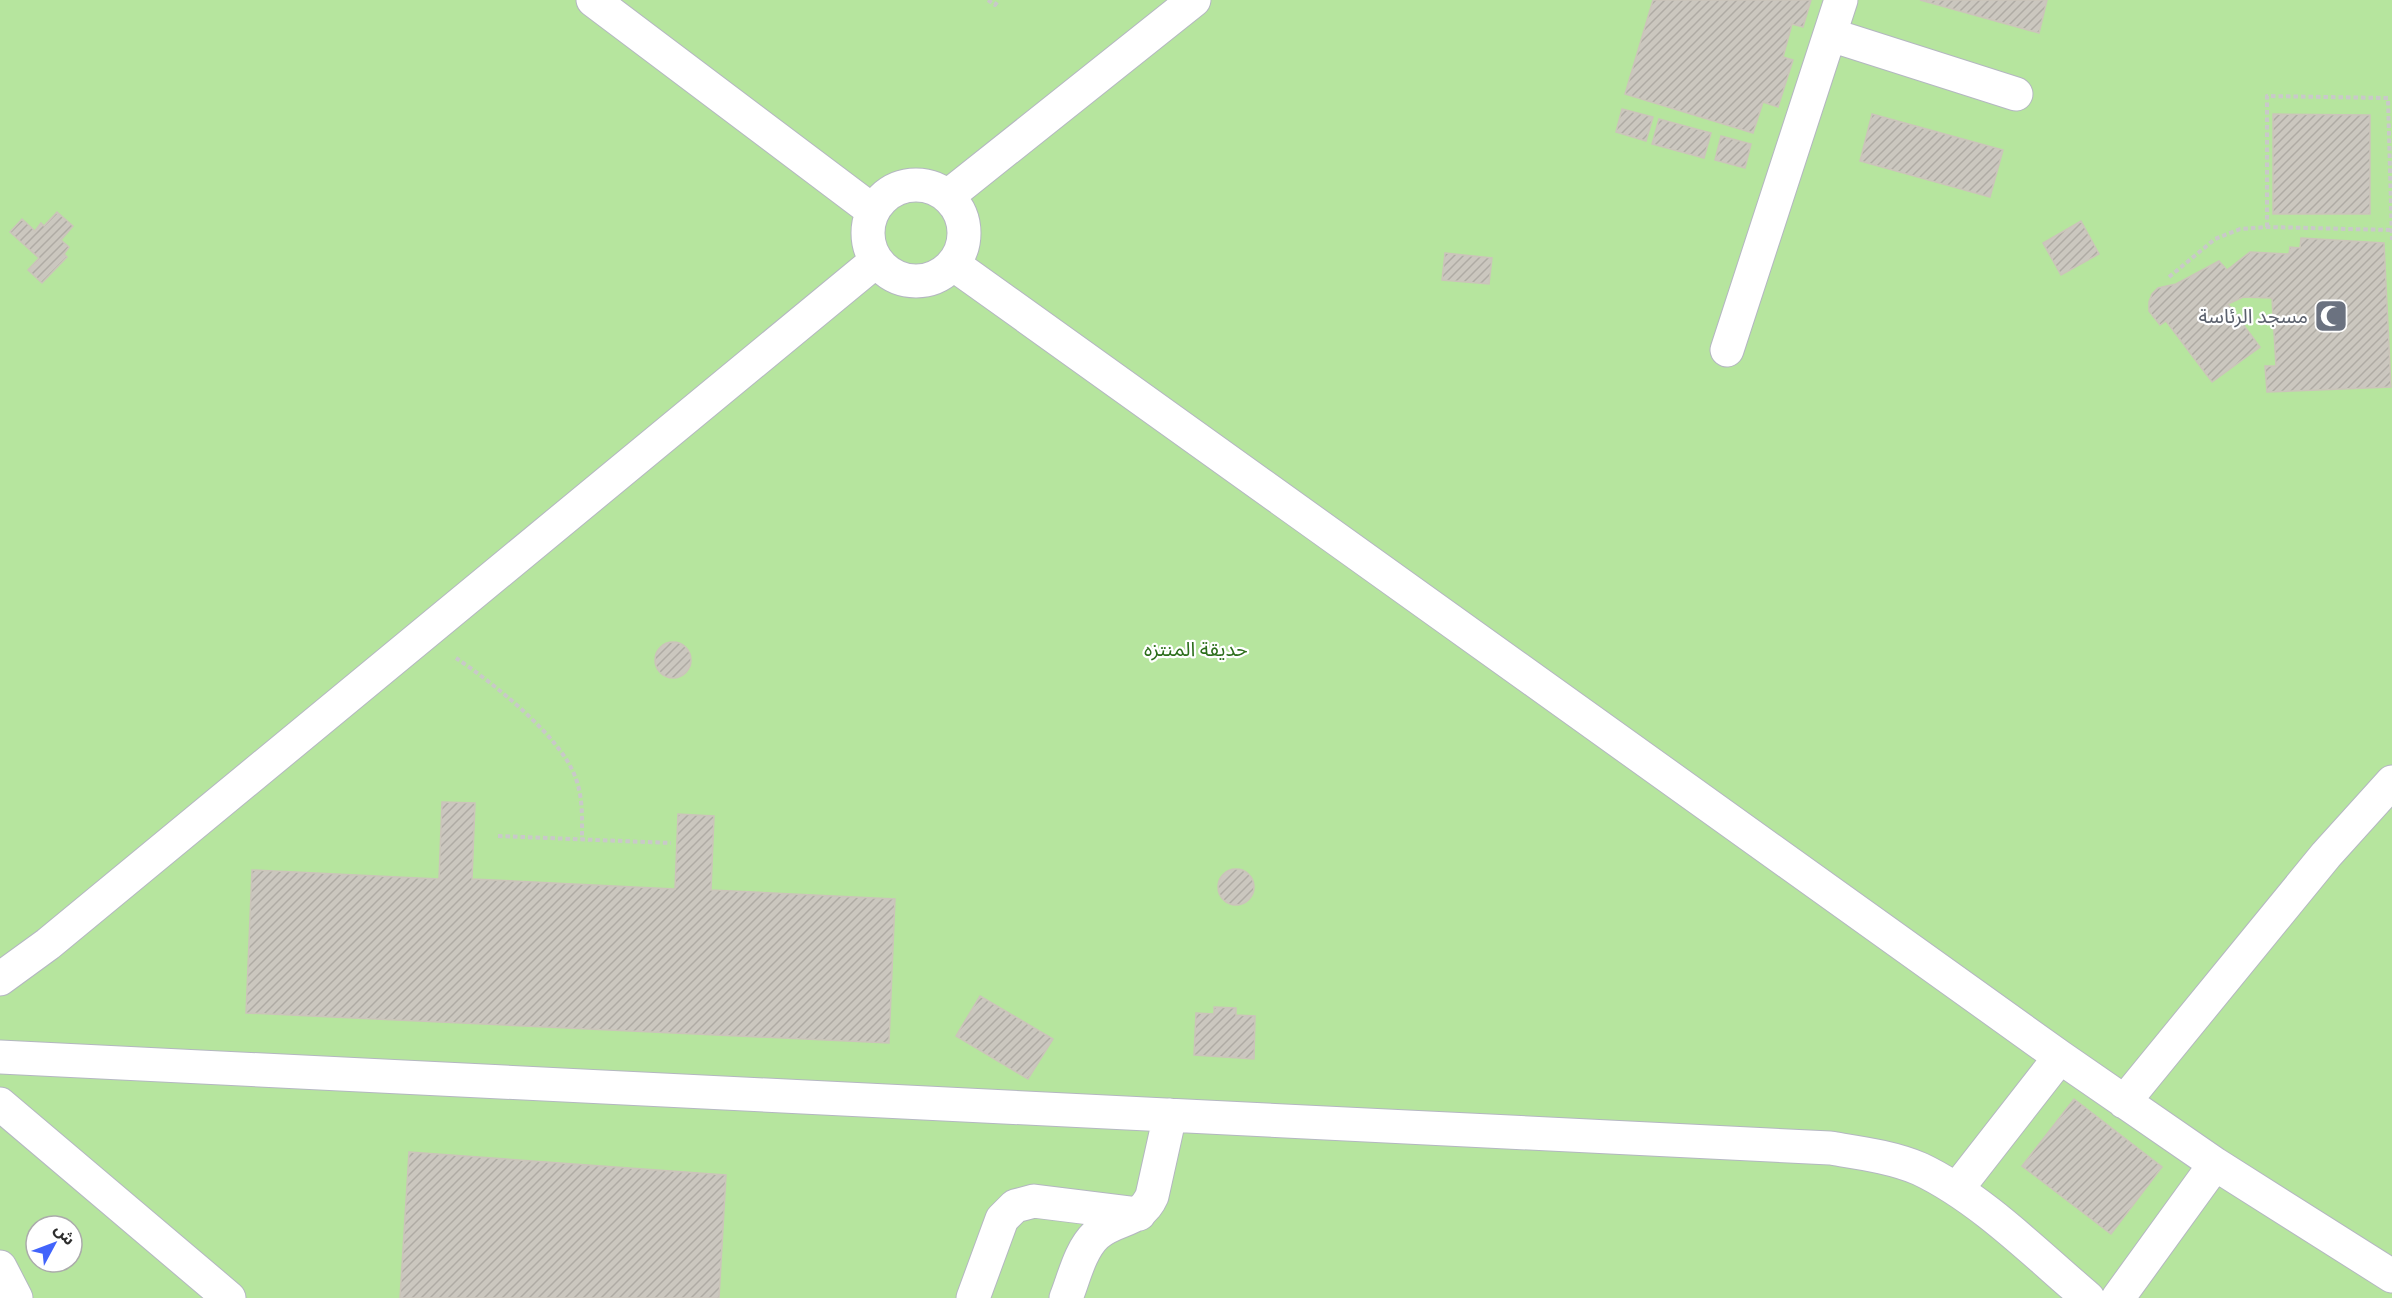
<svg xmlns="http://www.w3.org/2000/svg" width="2392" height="1298" font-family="'IBM Plex Sans','Noto Sans Arabic',sans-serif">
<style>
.park{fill:#b6e59e;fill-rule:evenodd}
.building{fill:url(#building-hatch);stroke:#cbc5ba;stroke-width:1.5}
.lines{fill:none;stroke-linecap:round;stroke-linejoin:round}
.minor-casing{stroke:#b4b7c1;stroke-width:35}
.path{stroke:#c9c9c9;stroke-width:4;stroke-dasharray:4.5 3;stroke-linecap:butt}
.minor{stroke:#fff;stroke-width:33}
.labels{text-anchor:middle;stroke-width:4.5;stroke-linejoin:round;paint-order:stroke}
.worship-label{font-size:20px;fill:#5b616d;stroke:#fff;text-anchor:end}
.park-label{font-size:20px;fill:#2c6e1b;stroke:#fff}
</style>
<defs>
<pattern id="building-hatch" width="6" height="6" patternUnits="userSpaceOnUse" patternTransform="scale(1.5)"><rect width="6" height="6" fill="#cbc7bf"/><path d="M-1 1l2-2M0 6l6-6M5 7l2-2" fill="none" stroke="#afaba4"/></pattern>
</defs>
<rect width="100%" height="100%" fill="#efe9e1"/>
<path class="park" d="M0,0H2392V1298H0ZM36,1226H72V1262H36Z"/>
<path class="building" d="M1653,0H1811L1803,27L1792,24L1783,57L1793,60L1778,107L1763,102L1753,133L1625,94Z
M1920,0H2047L2039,33Z
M1622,109L1653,117L1646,141L1616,132Z
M1872,114L2003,150L1990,197L1860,161Z
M2273,114L2370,115V214H2273Z
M1659,119L1711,133L1704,158L1652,144Z
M1721,136L1751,144L1745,168L1715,160Z
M57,212L73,226L61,240L69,247L64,254L67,257L42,283L28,270L39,258L10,232L22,219L35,231L41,223L44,226Z
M2081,221L2099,254L2061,275L2043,243Z
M2301,238L2384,243L2391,387L2267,392L2265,366H2276L2272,298L2243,297L2228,304L2260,347L2212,382L2166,321L2160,325L2149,311V302L2152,294L2158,288L2176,284L2219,261L2227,270L2250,252L2289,254L2290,247L2300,248Z
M1445,253L1492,258L1489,284L1442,280Z
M655 660a18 18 0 1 1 36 0a18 18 0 1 1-36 0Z
M442,802L475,803L472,879L675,889L678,814L714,816L711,890L895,899L889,1043L246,1013L252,870L439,879Z
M1218 887a18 18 0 1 1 36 0a18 18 0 1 1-36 0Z
M980,996L1053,1039L1028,1079L956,1036Z
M1214,1007L1236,1008V1015L1255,1016L1254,1059L1194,1055L1196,1013L1214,1014Z
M2074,1099L2162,1167L2111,1234L2022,1166Z
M409,1152L726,1175L719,1298H400Z"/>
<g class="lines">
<g class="minor-casing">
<path id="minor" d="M593,0L873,211
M1831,35L2016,94
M868 233a48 48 0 1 1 96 0a48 48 0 1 1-96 0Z
M948,196L1194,0
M953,264L2060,1057L2215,1164L2392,1276
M1727,350L1841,0
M0,979L48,944L876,261
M0,1057L1830,1148C1860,1153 1892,1157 1920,1169C1981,1198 2036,1254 2088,1298
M2124,1102L2326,855L2392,782
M0,1104L229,1298
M1957,1189L2060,1057
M0,1267L16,1298
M973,1298L1002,1219L1015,1206L1034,1201L1139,1214
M1066,1298C1074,1278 1080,1250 1096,1235C1116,1217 1140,1223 1152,1196L1170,1115
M2118,1298L2215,1164"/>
</g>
<path class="path" d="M988,0L995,5L999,0
M2267,227V96L2388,98L2392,240
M2169,277L2215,239L2240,229L2267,227L2392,230
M456,658C493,683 562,737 576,779C583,798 582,819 582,839
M498,836L671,843"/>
<use href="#minor" class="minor"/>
</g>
<defs>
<g id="mosque-square" transform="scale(1.725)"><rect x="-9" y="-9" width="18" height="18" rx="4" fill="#6b7280" stroke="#fff"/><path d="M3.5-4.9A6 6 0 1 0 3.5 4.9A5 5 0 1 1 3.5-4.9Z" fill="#fff"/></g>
</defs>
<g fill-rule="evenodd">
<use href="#mosque-square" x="2331" y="316"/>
</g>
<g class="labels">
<g class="worship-label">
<text x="2308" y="323">مسجد الرئاسة</text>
</g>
<g class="park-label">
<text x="1196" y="656">حديقة المنتزه</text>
</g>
</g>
<g transform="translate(54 1244) rotate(49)"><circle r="28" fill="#ffffff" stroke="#ababab" stroke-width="1.5"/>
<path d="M0-4.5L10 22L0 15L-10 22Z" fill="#4264fb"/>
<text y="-9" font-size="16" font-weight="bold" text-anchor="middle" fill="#2e2e2e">ش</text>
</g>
</svg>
